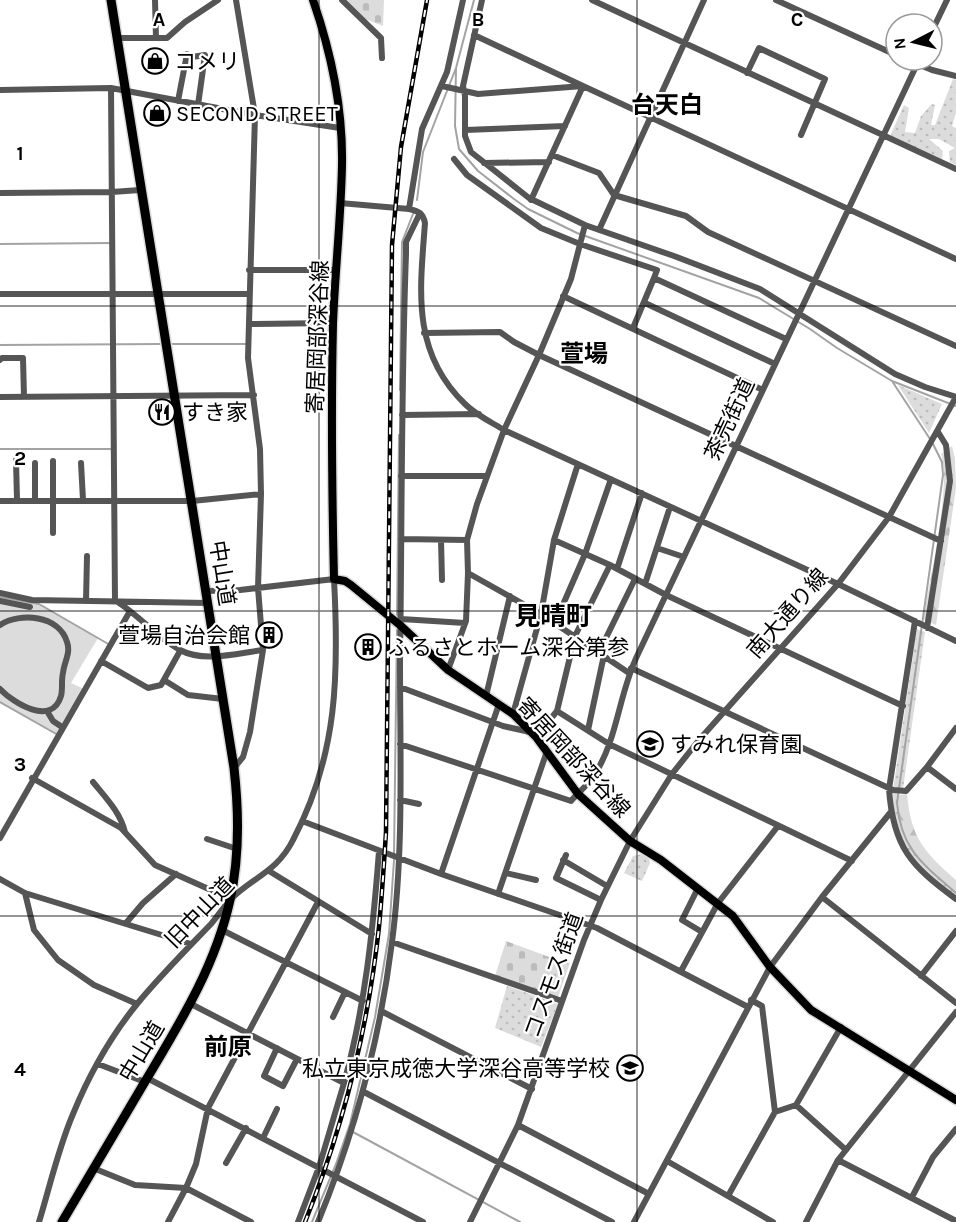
<svg xmlns="http://www.w3.org/2000/svg" width="956" height="1222" font-family="Karla,'Noto Sans JP',sans-serif">
<style>
.grass{fill:url(#grass-dots)}
.forest{fill:url(#forest-firs)}
.cemetery{fill:url(#cemetery-stones)}
.park{fill:#dcdcdc}
.lines{fill:none;stroke-linecap:round;stroke-linejoin:round}
.stream{stroke:#a3a3a3;stroke-width:2}
.major-casing{stroke:#dbdbdb;stroke-width:11}
.highway-casing{stroke:#dbdbdb;stroke-width:12}
.minor{stroke:#555;stroke-width:6}
.major{stroke:#000;stroke-width:8}
.highway{stroke:#000;stroke-width:9}
.rail-casing{stroke:#000;stroke-width:4.5}
.rail{stroke:#fff;stroke-width:2;stroke-dasharray:7;stroke-linecap:butt}
.grid{fill:none;stroke:#000;stroke-width:1.5;stroke-opacity:0.55}
.labels{text-anchor:middle;stroke-width:4.5;stroke-linejoin:round;paint-order:stroke}
.poi-label{font-size:22px;fill:#000;stroke:#fff;text-anchor:start}
.street-label{font-size:22px;fill:#000;stroke:#fff}
.neighbourhood-label{font-size:24px;font-weight:bold;fill:#000;stroke:#fff}
.quarter-label{font-size:26px;font-weight:bold;fill:#000;stroke:#fff}
.grid-label{font-size:20px;text-anchor:middle;font-weight:bold;fill:#000;stroke:#fff;stroke-width:4.5;stroke-linejoin:round;paint-order:stroke}
</style>
<defs>
<pattern id="grass-dots" width="8" height="8" patternUnits="userSpaceOnUse" patternTransform="scale(1.5)"><rect width="8" height="8" fill="#dcdcdc"/><path d="M2 2h.1M6 6h.1" fill="none" stroke="#bbb" stroke-width="1.8" stroke-linecap="round"/></pattern>
<pattern id="forest-firs" width="22" height="20" patternUnits="userSpaceOnUse" patternTransform="scale(1.5)"><rect width="22" height="20" fill="#dcdcdc"/><path d="M5 1l3.5 6h-7zM16 11l3.5 6h-7z" fill="#bbb"/></pattern>
<pattern id="cemetery-stones" width="16" height="16" patternUnits="userSpaceOnUse" patternTransform="scale(1.5)"><rect width="16" height="16" fill="#dcdcdc"/><path d="M2 7V4a2 2 0 0 1 4 0v3zM10 15v-3a2 2 0 0 1 4 0v3z" fill="#bbb"/></pattern>
</defs>
<rect width="100%" height="100%" fill="#fff"/>
<path class="grass" d="M953,79L956,80V113L952,126L956,128V165L950,162L949,151L955,148L939,139H929L943,151L942,159L892,137L891,134L904,105L909,108L905,132L915,133L921,116L932,104L935,105L931,125H935Z
M898,385L942,404L929,433Z
M917,629L925,632L903,789H898C897,816 904,844 923,865C932,875 945,883 956,893V897C915,867 893,843 893,790Z
M643,854L649,858L650,863L642,881L624,873L633,856Z
M552,958L570,963L558,997L540,992Z
M507,986L558,1004L541,1047L495,1028Z"/>
<path class="forest" d="M952,446L955,459L956,488L936,625L923,619C929,585 952,482 941,454Z
M907,794C911,838 924,852 956,880V893C945,883 933,875 923,865C906,848 896,818 898,795Z"/>
<path class="cemetery" d="M345,0H384L383,26L365,19Z
M506,941L552,958L540,992L495,976Z"/>
<path class="park" d="M0,593L32,600L98,638L71,683L84,689L58,735L0,702Z"/>
<g class="lines">
<path class="stream" d="M456,68L455,126L459,149L478,171L514,199L528,209L577,233L759,298L810,329L837,348L892,381L956,406
M417,200L423,152L456,68L474,0
M0,244L112,243
M167,344H246
M0,345L162,344
M892,381L930,439
M400,390L402,242L413,214
M933,444L942,462L943,475L897,803C901,850 923,864 956,893
M0,449H113
M0,597L39,604L110,645
M397,618L399,435
M0,702L58,735
M394,854L397,627
M353,1132L520,1222
M312,1222L336,1164L350,1124L375,1017L389,934L394,860"/>
<g class="major-casing">
<path id="major" d="M313,0C331,52 343,109 342,165C341,218 335,271 333,324C331,409 332,494 334,579L345,581L351,585L401,626L448,670L513,714L536,737L578,794L630,841L661,860L733,916L770,967L811,1010L956,1100"/>
</g>
<g class="highway-casing">
<path id="highway" d="M62,1222C89,1176 116,1130 143,1085C178,1026 215,968 230,900C240,856 239,812 234,768L111,0"/>
</g>
<path class="minor" d="M155,0L156,38
M342,0L381,38L382,58
M482,0L463,86L465,96V136L471,152L529,198L585,225L674,256L760,289L895,374L925,387L956,397
M592,0L956,169
M776,0L896,55
M932,31L947,0
M474,35L583,86L531,200
M117,38H167L185,22L218,0
M908,60L932,70L956,76
M747,73L759,48L825,79L801,135
M442,86L478,94L583,86L956,259
M111,88L115,601
M0,90L111,88L255,115L340,128
M178,101L187,54L192,57L205,55L198,105
M465,130L565,126
M552,155L599,173L614,195L686,216L708,232L956,346
M454,159L467,175L541,228L580,244L657,270L654,278
M484,163L549,162
M0,193L112,192L140,190
M340,203L409,209C418,211 423,213 425,223C420,290 411,352 465,404C476,415 491,422 504,430L838,584L956,641
M409,209L422,129L447,72L463,0
M599,230L704,0
M249,270H336
M0,294H249
M563,296L763,390
M645,303L775,364
M249,324L333,323
M633,328L654,278L786,339
M424,333L500,332L514,342L539,355L941,541
M0,360L2,358H23L24,397
M0,397L254,395
M402,415L479,414
M16,460L17,500
M53,461V533
M35,463V500
M81,463L83,500
M401,476H487
M0,501H192L261,494
M401,539L467,540
M441,540L442,580
M554,540L610,565L666,595L903,706
M657,548L684,557
M617,569L642,493
M468,573L541,614L629,673
M645,584L670,507
M0,593L32,600L208,603
M0,601L30,607
M86,601L87,556
M116,601C139,615 156,637 180,650C204,663 238,653 263,650
M401,619L465,623
M915,621L889,789C893,847 911,866 956,899
M555,623L585,554L611,479
M0,625C20,612 59,615 67,642C71,653 64,662 63,673C61,680 63,689 61,696C52,727 13,703 0,689
M927,628L950,481L946,445L938,432
M599,652L635,579
M101,661L148,688L161,685L180,651
M631,668L893,790L906,791L927,767L956,728
M448,670L466,621L468,573L467,540L477,504L504,430L539,355L571,279L585,225
M164,680L188,695L223,699
M400,687L503,726L530,732
M486,696L510,596
M47,711L53,721L62,727
M557,711L609,744L852,861
M513,714L541,614L554,540L578,464
M588,730L604,655
M536,737L557,711L575,636L610,565
M400,744L571,801C579,792 589,784 595,774C618,738 619,692 638,654C733,457 826,259 919,60
M927,767L956,789
M234,768L243,757L250,732L263,650L258,588L261,494L260,449L248,358L255,115L236,0
M32,778L121,828L155,865L231,899
M93,782C106,798 120,812 125,832
M400,800L419,804
M302,821L441,874L597,928L748,1007
M0,838L130,611
M207,839L237,849
M566,855L556,878L601,900
M563,860L607,886
M269,871L372,934
M506,873L536,880
M441,874L499,704
M0,879L25,893L191,944
M698,888L682,920L702,932
M25,893L34,930L58,960L94,985L137,1004
M498,894L546,754
M822,897L956,1003
M126,923L143,903L176,874
M222,930L363,1001
M392,942L562,1001
M681,971L718,903L778,826
M921,976L956,931
M751,1000L762,1006L775,1112
M191,1004L344,1083C365,1007 373,930 379,851
M381,1011L532,1089
M333,1017L345,992
M277,1048L264,1076L283,1086L297,1059
M98,1064L145,1082
M147,1078L423,1222
M364,1092L612,1222
M796,1105L846,1150
M518,1125L649,1194
M263,1138L277,1109
M838,1160L956,1221
M667,1161L773,1222
M226,1163L246,1128
M93,1168L135,1185L186,1188L251,1222
M728,1196L775,1112L796,1105L841,1027
M912,1197L933,1157L956,1129
M39,1222C50,1186 58,1149 73,1114C89,1075 111,1036 137,1004C160,976 186,950 211,924C218,916 224,906 231,899C253,877 277,872 293,840C338,755 339,673 334,579L240,590L207,591
M168,1222L186,1188L196,1164L208,1108L318,902
M298,1222L319,1167L344,1083
M318,1222C355,1132 380,1039 392,942C404,850 400,755 400,662C402,526 401,390 406,254V242L420,213
M470,1222L518,1125L584,940L601,900L630,841L672,774L699,740L838,584L889,517L956,397
M634,1222L770,967L822,897L890,813
M806,1222L838,1160L956,1012"/>
<use href="#major" class="major"/>
<use href="#highway" class="highway"/>
<g class="rail-casing">
<path id="rail" d="M305,1222C343,1128 368,1028 379,927C382,895 384,864 386,832L392,245L401,147L427,0"/>
</g>
<use href="#rail" class="rail"/>
</g>
<path class="grid" d="M319,0V1222M637,0V1222M0,306H956M0,611H956M0,916H956"/>
<defs>
<g id="shop-ring" transform="scale(1.35)"><circle r="9.5" fill="#fff" stroke="#000" stroke-width="1.5"/><path d="M-5-2.5h2.3a2.7 3.5 0 0 1 5.4 0H5L5.5 6h-11ZM-1.5-2.5h3a1.5 2.3 0 0 0-3 0Z" fill="#000"/></g>
<g id="restaurant-ring" transform="scale(1.35)"><circle r="9.5" fill="#fff" stroke="#000" stroke-width="1.5"/><path d="M-5-6h1v4h1v-4h1v4h1v-4h1v5L-1.5 .5V6h-2V.5L-5-1ZM5-6V6H3V1.5H1.5Q1.5-4 5-6Z" fill="#000"/></g>
<g id="building-ring" transform="scale(1.35)"><circle r="9.5" fill="#fff" stroke="#000" stroke-width="1.5"/><path d="M-4-6H4V6H1V3H-1V6H-4ZM-2.5-4.3h1.7v1.8h-1.7ZM.8-4.3h1.7v1.8H.8ZM-2.5-1h1.7V.8h-1.7ZM.8-1h1.7V.8H.8Z" fill="#000"/></g>
<g id="school-ring" transform="scale(1.35)"><circle r="9.5" fill="#fff" stroke="#000" stroke-width="1.5"/><path d="M0-5L7-2L0 1L-7-2ZM-4 1L0 2.5L4 1V4Q0 6-4 4Z" fill="#000"/></g>
</defs>
<g fill-rule="evenodd">
<use href="#shop-ring" x="155" y="61"/>
<use href="#shop-ring" x="157" y="113"/>
<use href="#restaurant-ring" x="162" y="412"/>
<use href="#building-ring" x="269" y="635"/>
<use href="#building-ring" x="368" y="647"/>
<use href="#school-ring" x="650" y="744"/>
<use href="#school-ring" x="630" y="1068"/>
</g>
<g class="labels">
<g class="poi-label">
<text x="174" y="69">コメリ</text>
<text x="176" y="121">SECOND STREET</text>
<text x="182" y="420">すき家</text>
<text x="250" y="643" text-anchor="end">萱場自治会館</text>
<text x="388" y="655">ふるさとホーム深谷第参</text>
<text x="670" y="752">すみれ保育園</text>
<text x="610" y="1076" text-anchor="end">私立東京成徳大学深谷高等学校</text>
</g>
<g class="street-label">
<text transform="translate(317 337) rotate(-88)" y="8">寄居岡部深谷線</text>
<text transform="translate(729 419) rotate(-65)" y="8">茶売街道</text>
<text transform="translate(223 573) rotate(81)" y="8">中山道</text>
<text transform="translate(787 613) rotate(-49)" y="8">南大通り線</text>
<text transform="translate(574 757) rotate(47)" y="8">寄居岡部深谷線</text>
<text transform="translate(199 912) rotate(-46)" y="8">旧中山道</text>
<text transform="translate(553 975) rotate(-70)" y="8">コスモス街道</text>
<text transform="translate(141 1051) rotate(-59)" y="8">中山道</text>
</g>
<g class="neighbourhood-label">
<text x="667" y="113">台天白</text>
<text x="584" y="362">萱場</text>
<text x="228" y="1055">前原</text>
</g>
<g class="quarter-label">
<text x="553" y="625">見晴町</text>
</g>
</g>
<g class="grid-label">
<text x="159" y="26">A</text>
<text x="478" y="26">B</text>
<text x="797" y="26">C</text>
<text x="20" y="160">1</text>
<text x="20" y="465">2</text>
<text x="20" y="771">3</text>
<text x="20" y="1076">4</text>
</g>
<g transform="translate(914 42) rotate(263)"><circle r="28" fill="#ffffff" stroke="#999999" stroke-width="1.5"/>
<path d="M0-4.5L10 22L0 15L-10 22Z" fill="#000000"/>
<text y="-9" font-size="16" font-weight="bold" text-anchor="middle" fill="#000000">N</text>
</g>
</svg>
